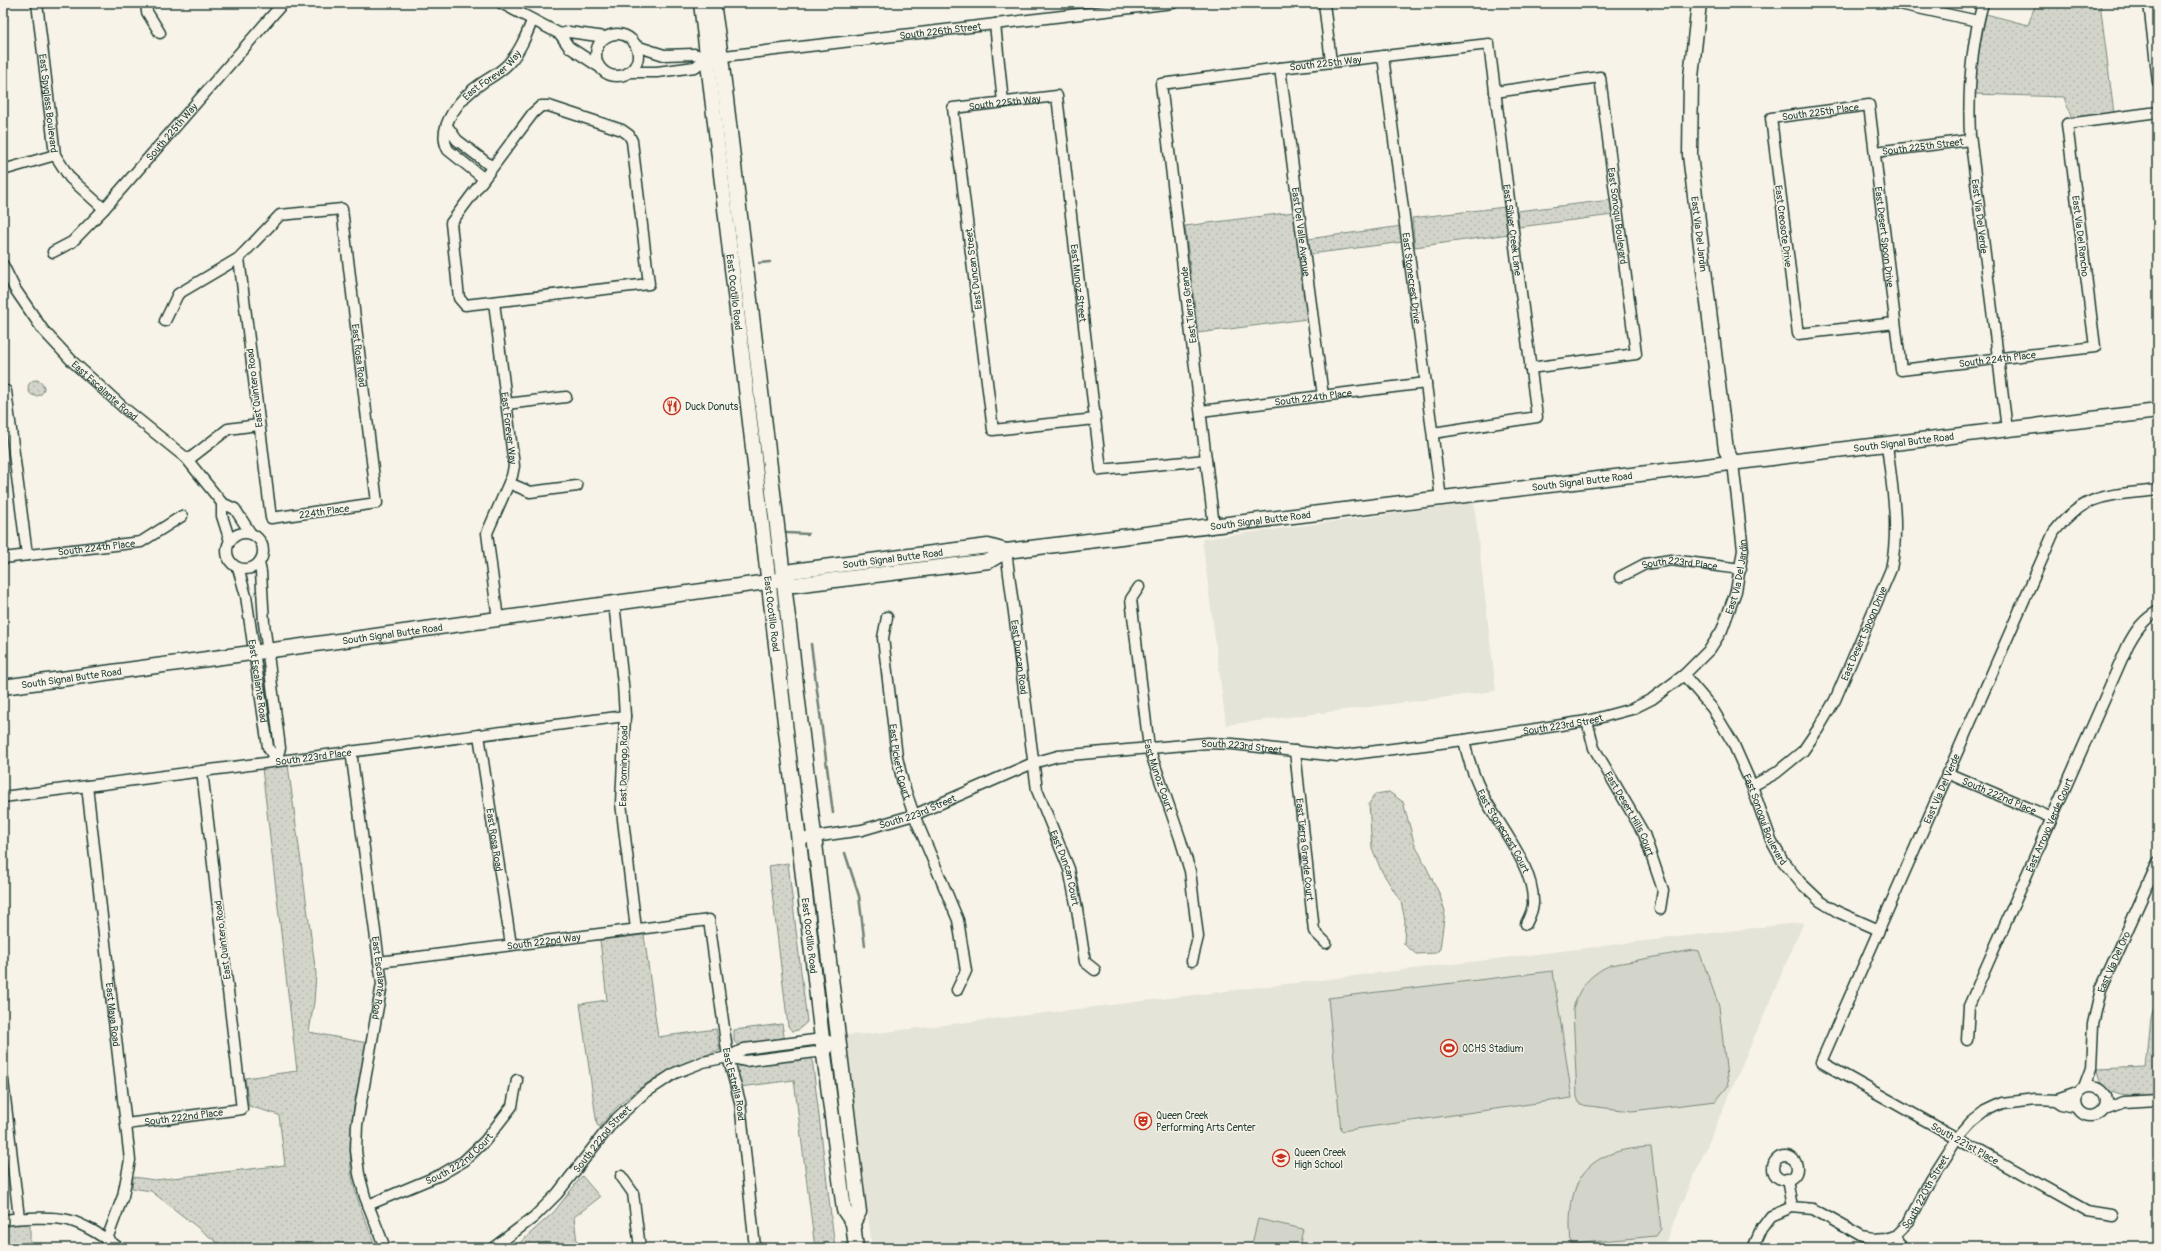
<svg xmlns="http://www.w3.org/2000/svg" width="2161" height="1251" font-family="Pangolin,sans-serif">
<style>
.built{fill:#e5e4d9}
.grass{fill:url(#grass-dots);stroke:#79897f}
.garden{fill:#d3d5ca;stroke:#79897f}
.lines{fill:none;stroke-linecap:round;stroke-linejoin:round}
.stream{stroke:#6f8077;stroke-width:2.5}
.street-casing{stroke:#1f3d34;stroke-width:13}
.secondary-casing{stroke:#1f3d34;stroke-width:17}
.street{stroke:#f7f3e8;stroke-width:10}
.secondary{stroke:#f7f3e8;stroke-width:14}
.labels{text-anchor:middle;stroke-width:3;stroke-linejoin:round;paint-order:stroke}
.street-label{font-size:10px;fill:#1f3d34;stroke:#f7f3e8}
.poi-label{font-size:10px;fill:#1f3d34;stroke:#f7f3e8;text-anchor:start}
</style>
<defs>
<pattern id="grass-dots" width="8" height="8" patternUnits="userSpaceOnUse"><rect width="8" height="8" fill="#d3d5ca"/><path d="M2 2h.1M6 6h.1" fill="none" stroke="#b5b8ae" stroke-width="1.8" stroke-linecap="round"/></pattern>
</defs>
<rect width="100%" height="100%" fill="#f7f3e8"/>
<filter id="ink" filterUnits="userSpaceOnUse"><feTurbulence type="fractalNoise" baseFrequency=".025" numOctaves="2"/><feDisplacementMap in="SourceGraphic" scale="8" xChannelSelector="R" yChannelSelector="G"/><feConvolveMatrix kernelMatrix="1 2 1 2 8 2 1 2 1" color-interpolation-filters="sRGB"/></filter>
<g filter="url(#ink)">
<path class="built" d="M1474,503L1496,691L1226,725L1202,539Z
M1804,922L1663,1248H872L846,1035L868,1034Z"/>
<path class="grass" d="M2036,3H2100L2114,114L2071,117L2064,97L1974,94L1977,62L1986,14L2028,25Z
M1611,200L1613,215L1519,227L1517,211Z
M1505,207L1509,234L1415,247L1412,218Z
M1294,212L1307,319L1198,333L1185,226Z
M1402,226L1403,242L1310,254L1308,239Z
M28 388a8 8 0 1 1 16 0a8 8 0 1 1-16 0Z
M288,765L316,974L314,1002L309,1032L367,1043C358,1089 344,1136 353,1182C358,1205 368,1226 376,1248H224L151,1191L132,1188L133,1177L155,1180L285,1165L279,1115L249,1106L245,1078L297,1071L262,768Z
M1389,792L1403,802L1414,842L1439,893L1445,911L1440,949L1436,953L1416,954L1404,944L1405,920L1401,902L1381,870L1372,848L1369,804L1375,794Z
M788,863L807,1022L798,1030L792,1031L788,1026L769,866Z
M644,935L658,1037L716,1029L720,1050C673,1066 630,1086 600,1127L597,1125L580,1004L607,1000L600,940Z
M2158,996V1094C2134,1096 2100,1100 2097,1069L2146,1067L2151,1018Z
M782,1024L785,1042L739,1047L734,1041V1030Z
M812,1058L835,1248H815L794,1080L740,1087L737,1069L741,1065Z
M582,1176L600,1197L574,1217L577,1242L563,1248H514L554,1212Z
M30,1223V1248H3V1224Z"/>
<path class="garden" d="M1693,950L1699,951L1719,1006L1728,1086L1716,1101L1632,1111L1580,1105L1577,1097L1573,1010C1577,989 1591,973 1611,965Z
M1553,971L1572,1098L1341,1131L1328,998Z
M1651,1147L1661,1229L1656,1236L1571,1244C1565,1181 1585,1149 1651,1147Z
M1258,1219L1303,1229L1299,1248H1251Z
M1444,1242L1446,1248H1397Z"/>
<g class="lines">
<path class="stream" d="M759,263L770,262
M787,533L808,534
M811,644L833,813
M845,853L859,896L865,946"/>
<g class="street-casing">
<g id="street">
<path id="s1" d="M37,3L55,155L70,178L104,209"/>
<path d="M146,3L147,12L160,33"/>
<path d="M501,3L560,34L569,47L598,66"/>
<path d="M1324,3L1331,62"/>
<path d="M1895,3L1978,21"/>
<path id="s2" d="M1983,3C1971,46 1968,90 1970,135L2007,429"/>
<path d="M2149,3L2158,82"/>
<path d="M995,24L1003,102"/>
<circle cx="617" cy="55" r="21"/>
<path d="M560,34L569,32L605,37"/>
<path id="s3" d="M636,46L664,55L694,54L707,58L1173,3"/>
<path id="s4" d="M1383,56L1441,499"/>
<path id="s5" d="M1280,68L1323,396"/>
<path d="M630,72H657L695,67L707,58"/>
<path id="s6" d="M1495,92L1600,77L1636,354L1530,368"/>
<path d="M541,106H549L622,130L629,135L632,141L649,284L465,305L459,298L451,223L533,113Z"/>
<path d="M447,126L457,140L492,167"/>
<path id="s7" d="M1875,152L1970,140"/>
<path d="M3,170L55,155"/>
<path id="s8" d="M483,178L448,150C435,126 462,96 482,83C491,77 501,72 509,63C520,51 526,36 532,21"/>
<path id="s9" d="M53,252L72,242L104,209L283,3"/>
<path id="s10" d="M3,265L15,289L43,330L73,362L124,408L186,458L222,503L235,509L251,534"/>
<path id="s11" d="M494,302L514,466L512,476L487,533L498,620"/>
<path id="s12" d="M165,321L178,294L239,258L280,215L342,209L377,503L271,518L239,258"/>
<path id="s13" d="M1895,323L1798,334L1771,118L1869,105L1901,370L2095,347L2067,124L2158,112"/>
<path d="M3,391H6L27,555"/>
<path d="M506,404L566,397"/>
<path id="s14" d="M1201,411L1426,383"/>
<path id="s15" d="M1095,419L993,430L953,108L1057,96C1072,221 1086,345 1101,470L1206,460"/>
<path d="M188,460L228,429L258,425"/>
<path d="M509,483L530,492L577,486"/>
<path d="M222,503V516L230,541"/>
<path id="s16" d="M1214,526L1161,84L1280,68L1489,44L1537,417L1433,433"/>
<circle cx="245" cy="551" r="18"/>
<path id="s17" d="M1006,551L1037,790L1069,869L1077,909L1085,962L1095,970"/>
<path id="s18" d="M3,558L141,542L182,516"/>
<path d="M259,563L261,572L264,623L280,748L276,761"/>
<path id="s19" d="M238,568L246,596L268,747L276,761"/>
<path id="s20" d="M1620,577L1645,564L1671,560L1741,569"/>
<path id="s21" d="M1139,587L1131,599L1149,748L1180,838L1190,871L1198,937L1192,961"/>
<path d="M614,603L623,684L625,716L621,803L636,929"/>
<path id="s22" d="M887,617L883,638L897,757L903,783L914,815L958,920L966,971L957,990"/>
<path id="s23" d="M1684,675L1712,708L1733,743L1752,786L1771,840L1782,860L1800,882L1820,901L1838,912L1879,930"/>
<path id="s24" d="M1587,721L1594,748L1644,834L1663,890L1660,909"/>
<path id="s25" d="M479,735L511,945"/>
<path id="s26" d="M1464,740C1468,760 1474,778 1484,797C1500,827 1533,866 1533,901C1534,908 1529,918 1526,924"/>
<path id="s27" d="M351,751L382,984L357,1125L356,1150L359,1174L365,1197L385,1248"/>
<path id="s28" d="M1295,751L1314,931L1326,943"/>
<path id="s29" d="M1947,773L2052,818"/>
<path id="s30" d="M87,786L130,1160L123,1196L107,1239"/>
<path id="s31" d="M1752,786L1776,773L1803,751L1818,729L1835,700L1891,569C1900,526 1892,488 1887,445"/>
<path id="s32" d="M3,797L625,716"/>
<path id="s33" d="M800,839L862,830L914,815L1033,763L1058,756L1208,743L1233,744L1337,756L1464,740L1587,721L1632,709L1652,699L1684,675L1710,649L1722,630L1736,591L1743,550L1733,463"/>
<path id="s34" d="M379,962L709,920L728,1057L740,1102L755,1248"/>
<path id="s35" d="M1967,1040L1969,1006L2128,645C2136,630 2143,620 2158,611"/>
<path d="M728,1057L745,1061L824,1051L828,1049"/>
<path d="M3,1080L19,1218"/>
<circle cx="2091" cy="1101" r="15"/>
<path id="s36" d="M2084,1087L2091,1068L2093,1024L2101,989L2158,862"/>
<path d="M2057,1100L2077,1093"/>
<path d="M2104,1109L2123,1102L2158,1100"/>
<path id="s37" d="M126,1124L242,1109L202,771"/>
<circle cx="1785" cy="1168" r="12"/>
<path d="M621,1176L633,1193L640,1248"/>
<path d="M1787,1179L1792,1207"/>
<path id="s38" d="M368,1205L440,1175L464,1161L485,1141L512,1106L517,1080"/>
<path id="s39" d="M2112,1215L2087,1211L1821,1062L2054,532C2086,491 2111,496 2158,490"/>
<path d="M3,1220C19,1218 53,1216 68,1220C84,1224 106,1238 119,1248"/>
<path d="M1895,1235L1903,1248"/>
<path id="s40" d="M493,1248L534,1217L557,1194L613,1122L643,1094L675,1073L703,1062L728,1057L744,1049L822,1039L838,1044"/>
<path id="s41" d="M1753,1248L1762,1228L1771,1216L1792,1207L1813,1209L1863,1237L1874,1239L1886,1238L1895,1235L1910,1220L1931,1179L1957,1138L1971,1122L1985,1111L2002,1103L2035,1099L2057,1100L2063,1104L2077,1107"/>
</g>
</g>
<g class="secondary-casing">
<g id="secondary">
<path id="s42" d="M701,3L822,1039L844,1210L853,1223L856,1248"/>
<path d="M713,3L721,57L859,1212L853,1223"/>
<path id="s43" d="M1699,3L1691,77L1690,155L1726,450L1733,463"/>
<path id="s44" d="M782,580L792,571L988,546L1006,551L2158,411"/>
<path id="s45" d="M3,687L782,580L794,585L989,561L1006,551"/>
</g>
</g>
<use href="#street" class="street"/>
<use href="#secondary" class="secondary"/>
</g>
</g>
<defs>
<g id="restaurant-ring" transform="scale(0.9)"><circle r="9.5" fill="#f7f3e8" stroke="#c8321e" stroke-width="1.5"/><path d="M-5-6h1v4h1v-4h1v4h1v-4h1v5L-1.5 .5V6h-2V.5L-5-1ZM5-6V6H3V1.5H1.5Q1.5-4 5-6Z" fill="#c8321e"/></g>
<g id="stadium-ring" transform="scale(0.9)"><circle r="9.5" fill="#f7f3e8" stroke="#c8321e" stroke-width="1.5"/><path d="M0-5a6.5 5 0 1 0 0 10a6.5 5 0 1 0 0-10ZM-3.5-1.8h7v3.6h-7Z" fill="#c8321e"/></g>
<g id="theatre-ring" transform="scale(0.9)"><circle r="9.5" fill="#f7f3e8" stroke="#c8321e" stroke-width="1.5"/><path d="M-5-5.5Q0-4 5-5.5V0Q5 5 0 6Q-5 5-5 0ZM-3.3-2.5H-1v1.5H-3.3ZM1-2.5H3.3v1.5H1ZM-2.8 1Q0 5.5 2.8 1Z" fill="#c8321e"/></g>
<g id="school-ring" transform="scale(0.9)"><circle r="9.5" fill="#f7f3e8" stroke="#c8321e" stroke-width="1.5"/><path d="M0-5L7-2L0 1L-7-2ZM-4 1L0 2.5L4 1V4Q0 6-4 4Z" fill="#c8321e"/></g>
</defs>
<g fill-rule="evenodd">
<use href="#restaurant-ring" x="672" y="406"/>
<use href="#stadium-ring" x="1449" y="1048"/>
<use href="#theatre-ring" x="1143" y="1121"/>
<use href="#school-ring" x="1281" y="1158"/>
</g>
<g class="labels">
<g class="street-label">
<text dy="4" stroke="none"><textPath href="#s3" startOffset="308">South 226th Street</textPath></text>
<text dy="4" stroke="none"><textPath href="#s16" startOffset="611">South 225th Way</textPath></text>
<text dy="4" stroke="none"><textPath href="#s8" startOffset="139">East Forever Way</textPath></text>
<text dy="4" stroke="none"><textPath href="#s15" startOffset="479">South 225th Way</textPath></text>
<text dy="4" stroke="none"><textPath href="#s1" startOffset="101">East Spyglass Boulevard</textPath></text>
<text dy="4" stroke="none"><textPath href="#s13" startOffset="365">South 225th Place</textPath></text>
<text dy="4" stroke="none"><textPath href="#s9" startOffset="170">South 225th Way</textPath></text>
<text dy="4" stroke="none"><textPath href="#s7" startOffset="48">South 225th Street</textPath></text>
<text dy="4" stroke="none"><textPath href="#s6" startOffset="246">East Sonoqui Boulevard</textPath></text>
<text dy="4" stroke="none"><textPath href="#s2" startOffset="215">East Via Del Verde</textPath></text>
<text transform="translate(1784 226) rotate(83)" y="4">East Creosote Drive</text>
<text dy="4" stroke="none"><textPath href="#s16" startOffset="963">East Silver Creek Lane</textPath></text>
<text dy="4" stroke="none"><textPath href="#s5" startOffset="165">East Del Valle Avenue</textPath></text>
<text dy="4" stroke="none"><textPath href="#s43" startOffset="232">East Via Del Jardin</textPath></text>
<text transform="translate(2081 236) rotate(83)" y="4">East Via Del Rancho</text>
<text dy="4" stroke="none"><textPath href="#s13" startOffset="547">East Desert Spoon Drive</textPath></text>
<text transform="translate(973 269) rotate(-97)" y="4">East Duncan Street</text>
<text dy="4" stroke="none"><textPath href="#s4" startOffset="224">East Stonecrest Drive</textPath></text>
<text dy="4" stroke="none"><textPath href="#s15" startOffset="720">East Munoz Street</textPath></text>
<text dy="4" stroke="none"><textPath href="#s42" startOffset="291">East Ocotillo Road</textPath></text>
<text transform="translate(1188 305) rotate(-97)" y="4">East Tierra Grande</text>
<text dy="4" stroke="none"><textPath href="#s12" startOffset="370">East Rosa Road</textPath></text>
<text dy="4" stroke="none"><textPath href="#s13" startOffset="778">South 224th Place</textPath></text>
<text transform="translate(254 388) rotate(-97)" y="4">East Quintero Road</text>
<text dy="4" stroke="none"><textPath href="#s10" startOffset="163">East Escalante Road</textPath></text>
<text dy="4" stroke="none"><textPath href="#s14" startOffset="113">South 224th Place</textPath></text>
<text dy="4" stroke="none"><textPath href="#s11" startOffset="127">East Forever Way</textPath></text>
<text dy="4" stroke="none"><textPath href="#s44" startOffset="1134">South Signal Butte Road</textPath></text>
<text dy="4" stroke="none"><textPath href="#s44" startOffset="810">South Signal Butte Road</textPath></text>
<text transform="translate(324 511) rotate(-8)" y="4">224th Place</text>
<text dy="4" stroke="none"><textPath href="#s44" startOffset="486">South Signal Butte Road</textPath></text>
<text dy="4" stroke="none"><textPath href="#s18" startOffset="94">South 224th Place</textPath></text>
<text dy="4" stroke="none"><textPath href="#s44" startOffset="115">South Signal Butte Road</textPath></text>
<text dy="4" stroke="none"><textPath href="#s20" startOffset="63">South 223rd Place</textPath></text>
<text dy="4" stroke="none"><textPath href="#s33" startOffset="1029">East Via Del Jardin</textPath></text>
<text dy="4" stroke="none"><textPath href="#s42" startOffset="615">East Ocotillo Road</textPath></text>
<text dy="4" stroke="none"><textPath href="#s31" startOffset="195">East Desert Spoon Drive</textPath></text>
<text dy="4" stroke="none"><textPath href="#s45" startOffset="393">South Signal Butte Road</textPath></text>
<text dy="4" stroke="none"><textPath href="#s17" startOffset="107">East Duncan Road</textPath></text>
<text dy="4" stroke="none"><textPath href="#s45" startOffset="69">South Signal Butte Road</textPath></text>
<text dy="4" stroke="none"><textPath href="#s19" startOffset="115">East Escalante Road</textPath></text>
<text dy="4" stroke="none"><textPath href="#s33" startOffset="781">South 223rd Street</textPath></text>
<text dy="4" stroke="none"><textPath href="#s33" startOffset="457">South 223rd Street</textPath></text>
<text dy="4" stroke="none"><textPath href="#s32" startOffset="313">South 223rd Place</textPath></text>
<text dy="4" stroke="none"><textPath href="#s22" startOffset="146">East Pickett Court</textPath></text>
<text transform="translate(623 766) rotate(-89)" y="4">East Domingo Road</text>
<text dy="4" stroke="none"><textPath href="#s21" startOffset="193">East Munoz Court</textPath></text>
<text dy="4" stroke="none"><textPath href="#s39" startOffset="629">East Via Del Verde</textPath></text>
<text dy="4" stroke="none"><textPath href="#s29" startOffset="57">South 222nd Place</textPath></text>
<text dy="4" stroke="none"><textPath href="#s33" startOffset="121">South 223rd Street</textPath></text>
<text dy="4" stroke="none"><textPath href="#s24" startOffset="103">East Desert Hills Court</textPath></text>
<text dy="4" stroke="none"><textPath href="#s23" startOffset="167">East Sonoqui Boulevard</textPath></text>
<text dy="4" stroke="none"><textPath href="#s35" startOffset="232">East Arroyo Verde Court</textPath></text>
<text dy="4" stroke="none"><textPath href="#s26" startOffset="100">East Stonecrest Court</textPath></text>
<text dy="4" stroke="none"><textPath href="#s25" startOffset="106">East Rosa Road</textPath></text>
<text dy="4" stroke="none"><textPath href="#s28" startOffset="99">East Tierra Grande Court</textPath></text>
<text dy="4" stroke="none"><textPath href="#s17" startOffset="324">East Duncan Court</textPath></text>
<text dy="4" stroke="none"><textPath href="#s42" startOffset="939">East Ocotillo Road</textPath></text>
<text transform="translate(222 940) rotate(-97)" y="4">East Quintero Road</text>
<text dy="4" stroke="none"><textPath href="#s34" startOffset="166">South 222nd Way</textPath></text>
<text dy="4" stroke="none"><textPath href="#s36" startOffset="130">East Via Del Oro</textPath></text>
<text dy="4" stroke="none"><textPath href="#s27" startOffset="229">East Escalante Road</textPath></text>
<text dy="4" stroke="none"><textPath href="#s30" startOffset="230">East Maya Road</textPath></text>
<text dy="4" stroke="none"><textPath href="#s34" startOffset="499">East Estrella Road</textPath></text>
<text dy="4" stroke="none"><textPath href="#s37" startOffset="58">South 222nd Place</textPath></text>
<text dy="4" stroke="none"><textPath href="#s40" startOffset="155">South 222nd Street</textPath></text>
<text transform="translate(1965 1143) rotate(29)" y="4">South 221st Place</text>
<text dy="4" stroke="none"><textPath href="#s38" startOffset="103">South 222nd Court</textPath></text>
<text dy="4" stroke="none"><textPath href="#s41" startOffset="224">South 220th Street</textPath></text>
</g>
<g class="poi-label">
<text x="685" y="410">Duck Donuts</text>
<text x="1462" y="1052">QCHS Stadium</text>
<text x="1156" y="1119">Queen Creek<tspan x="1156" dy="12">Performing Arts Center</tspan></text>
<text x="1294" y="1156">Queen Creek<tspan x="1294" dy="12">High School</tspan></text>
</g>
</g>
<rect width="2161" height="1251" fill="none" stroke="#f7f3e8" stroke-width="16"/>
<rect x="8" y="8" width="2145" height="1235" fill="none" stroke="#1f3d34" stroke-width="1.5" filter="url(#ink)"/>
</svg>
